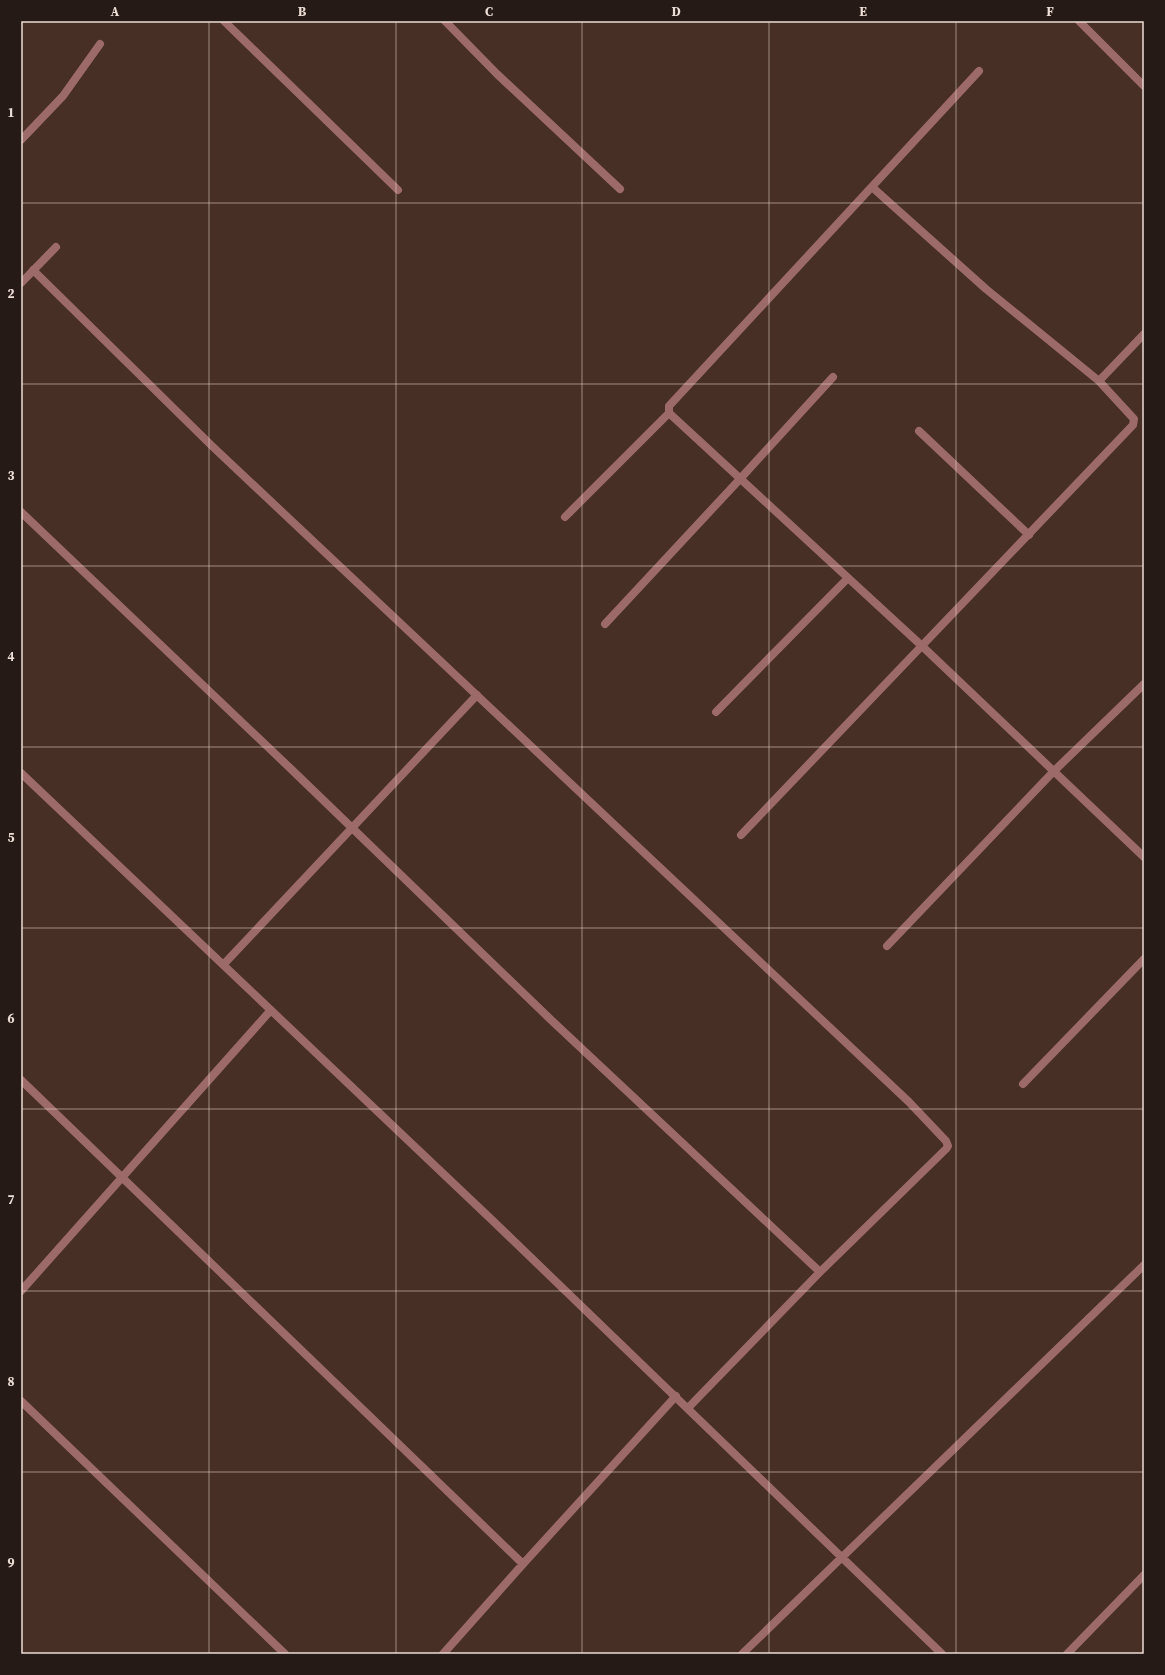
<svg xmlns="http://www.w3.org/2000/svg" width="1165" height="1675" font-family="'Source Serif 4',serif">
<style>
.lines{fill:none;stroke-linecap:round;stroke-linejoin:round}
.lane{stroke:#9d6a6a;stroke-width:8}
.street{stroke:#9d6a6a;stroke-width:8}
.grid{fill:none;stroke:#ecddd6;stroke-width:1;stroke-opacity:0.55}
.neatline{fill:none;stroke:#ecddd6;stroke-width:1.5}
.grid-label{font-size:13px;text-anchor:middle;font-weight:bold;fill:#ecddd6}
</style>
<rect width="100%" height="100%" fill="#472f25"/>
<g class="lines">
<path class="lane" d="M919,431L1029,535
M740,479L833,377
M716,712L848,578"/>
<path class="street" d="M224,21L398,190
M445,21L497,74L620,189
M1079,21L1144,86
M979,71L669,406V413L922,646L1144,857
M21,140L63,96L100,44
M872,187L986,289L1099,381
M33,270L212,446L909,1102L946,1141L948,1146L946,1149L820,1272L688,1408
M21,283L56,247
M21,512L291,769L548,1017L820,1272
M565,517L669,413
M605,624L740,479
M21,773L492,1220L942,1654
M741,835L1133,425L1134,419L1099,381L1144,334
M887,946L1054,771L1144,684
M224,964L477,695
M21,1080L523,1564
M1023,1084L1144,959
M21,1291L271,1010
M21,1401L285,1654
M443,1654L523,1564L676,1396
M742,1654L1144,1265
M1067,1654L1144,1575"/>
</g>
<path class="grid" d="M209,21V1654M396,21V1654M582,21V1654M769,21V1654M956,21V1654M21,203H1144M21,384H1144M21,566H1144M21,747H1144M21,928H1144M21,1109H1144M21,1291H1144M21,1472H1144"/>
<rect width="1165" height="1675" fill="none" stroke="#251a16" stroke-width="44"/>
<rect x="22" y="22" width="1121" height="1631" class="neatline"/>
<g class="grid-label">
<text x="115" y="16">A</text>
<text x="302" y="16">B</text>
<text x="489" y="16">C</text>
<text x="676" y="16">D</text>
<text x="863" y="16">E</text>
<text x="1050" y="16">F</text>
<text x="11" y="117">1</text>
<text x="11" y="298">2</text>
<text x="11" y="480">3</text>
<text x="11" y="661">4</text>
<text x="11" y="842">5</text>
<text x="11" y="1023">6</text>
<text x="11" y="1204">7</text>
<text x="11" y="1386">8</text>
<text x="11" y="1567">9</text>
</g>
</svg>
